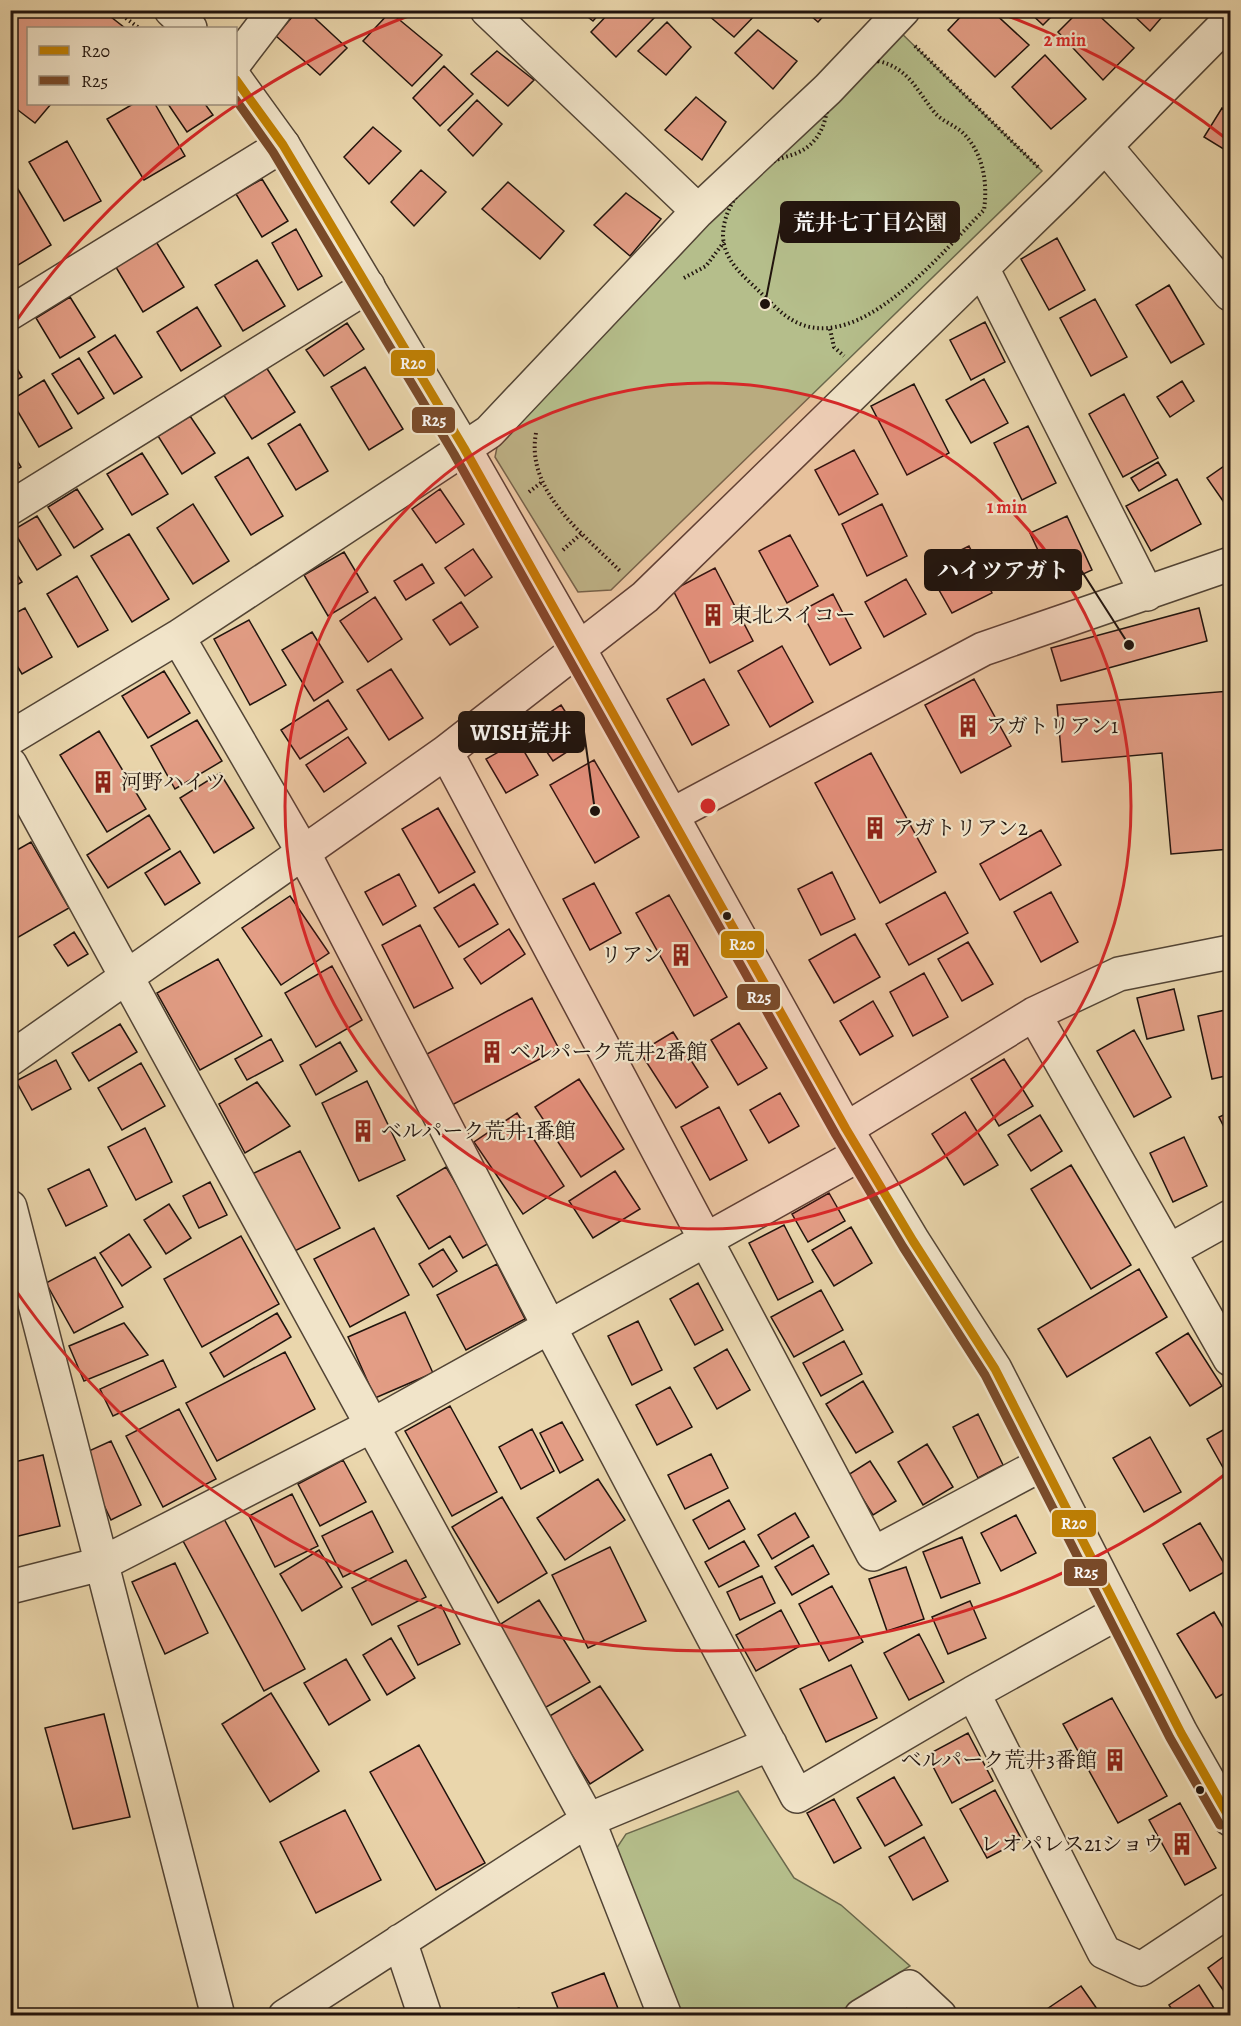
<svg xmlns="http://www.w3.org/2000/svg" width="1241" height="2026" font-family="Alegreya,'Noto Serif JP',serif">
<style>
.green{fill:#b5be8b;stroke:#6a684c;stroke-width:1.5}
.building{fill:#e39d85;stroke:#20130d;stroke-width:1.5}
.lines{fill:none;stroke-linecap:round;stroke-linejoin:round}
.minor-casing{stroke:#524435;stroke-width:36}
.tertiary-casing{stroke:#524435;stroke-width:36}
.path{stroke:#20130d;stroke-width:4;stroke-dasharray:1.5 3;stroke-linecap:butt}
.minor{stroke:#f1e4c9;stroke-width:33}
.tertiary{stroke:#f1e4c9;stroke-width:33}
.bus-1-casing{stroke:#f1e4c9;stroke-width:14}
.bus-2-casing{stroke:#f1e4c9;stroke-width:14}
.bus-1{stroke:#c18103;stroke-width:9}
.bus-2{stroke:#7a4b2a;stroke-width:9}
.ring{fill:none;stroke:#d62828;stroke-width:3}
.bus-dot{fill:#20130d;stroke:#f1e4c9;stroke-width:2}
.labels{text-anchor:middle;stroke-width:4.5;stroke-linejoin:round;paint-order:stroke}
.poi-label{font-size:21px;fill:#20130d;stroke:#f1e4c9;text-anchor:start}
.centre{fill:#d62828;stroke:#f1e4c9;stroke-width:3}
.ring-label{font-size:18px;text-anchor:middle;font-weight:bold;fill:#d62828;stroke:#f1e4c9;stroke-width:4.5;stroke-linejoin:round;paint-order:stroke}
.leader{fill:none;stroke:#20130d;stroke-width:2}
.callout-dot{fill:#20130d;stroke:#f1e4c9;stroke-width:2}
.callout{fill:#20130d;stroke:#20130d;stroke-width:2}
.callout-label{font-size:22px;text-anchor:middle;font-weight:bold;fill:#fff}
.line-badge{stroke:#f1e4c9;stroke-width:2}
.badge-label{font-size:16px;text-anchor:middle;font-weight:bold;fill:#fff}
</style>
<rect width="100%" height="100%" fill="#ead6ac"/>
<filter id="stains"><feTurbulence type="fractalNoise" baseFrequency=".00333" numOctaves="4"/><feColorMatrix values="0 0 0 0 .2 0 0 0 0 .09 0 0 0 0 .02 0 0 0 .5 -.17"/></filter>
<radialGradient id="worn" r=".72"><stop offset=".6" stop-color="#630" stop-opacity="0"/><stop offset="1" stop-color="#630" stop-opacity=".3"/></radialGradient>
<path class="green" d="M891,23L1042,171L611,590L578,592L495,457L499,437Z
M738,1791L794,1878L841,1905L910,1966L835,2015H680L614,1852L626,1834Z"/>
<path class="building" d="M18,10H102L125,28H28V104H51L35,123L10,104V20Z
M298,10H306L347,48L320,75L276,36Z
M579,10H603L593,21Z
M612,10H648L655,17L616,57L591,32Z
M702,10H760L734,37Z
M804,10H829L818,22Z
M967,10H991L1029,45L995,77L948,30Z
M1027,10H1058L1043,25Z
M1080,10H1093L1134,48L1103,80L1058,32Z
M1128,10H1168L1150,31Z
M390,12L442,55L412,86L363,41Z
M667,22L691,47L666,75L638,51Z
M758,30L797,61L773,89L735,53Z
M497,51L534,80L508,106L471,74Z
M1045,55L1086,99L1051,129L1012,87Z
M444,66L473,94L440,126L413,98Z
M696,97L726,122L702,160L665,130Z
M477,100L502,124L473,156L448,130Z
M133,104H155L185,156L144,180L107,119Z
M168,104H205L213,115L187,132Z
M1222,108L1230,112V153L1204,137Z
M373,127L401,151L369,184L344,157Z
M67,141L101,201L64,221L29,162Z
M421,170L446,192L414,226L391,202Z
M12,179L51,245L10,270V180Z
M262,179L288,221L262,237L236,194Z
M508,182L564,231L540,259L482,209Z
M626,193L661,219L630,256L594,225Z
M296,229L322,276L298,290L272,243Z
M1057,238L1085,290L1049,310L1021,259Z
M155,240L184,287L143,312L114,264Z
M257,260L285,306L243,331L215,285Z
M1169,285L1204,344L1171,363L1136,305Z
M70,297L95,337L60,358L36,318Z
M1095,299L1127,357L1091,376L1060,318Z
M197,307L221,346L181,371L157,332Z
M985,322L1005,362L971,380L950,340Z
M347,323L364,349L324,376L306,350Z
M115,335L142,377L114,394L88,352Z
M10,357L22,377L10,384Z
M79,358L104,398L78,414L52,374Z
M266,367L295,412L252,439L223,394Z
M365,367L403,429L369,450L331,387Z
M1230,376V389L1224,381Z
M984,379L1008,423L971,443L946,400Z
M44,380L72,428L39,447L11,400Z
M1182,381L1194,401L1170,417L1157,397Z
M914,384L949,453L907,475L871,406Z
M1124,394L1158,458L1123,477L1089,414Z
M190,416L215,453L182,474L158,436Z
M300,424L328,471L296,490L268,444Z
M1028,426L1056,483L1022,500L994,443Z
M10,449L21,467L10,473Z
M854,450L878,494L839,515L815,470Z
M142,453L168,494L132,515L107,474Z
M248,457L283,516L251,535L215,477Z
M1158,462L1166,475L1139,491L1131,478Z
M1230,462V511L1207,478Z
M1177,479L1201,524L1151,551L1126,506Z
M77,489L103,529L74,548L48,507Z
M440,489L464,524L436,543L412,509Z
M193,504L229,561L193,584L157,528Z
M882,504L907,556L867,576L842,524Z
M37,516L61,555L37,570L13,530Z
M1067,516L1092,570L1055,587L1030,533Z
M129,534L169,599L132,622L91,556Z
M790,535L818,586L787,603L759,551Z
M969,546L992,593L952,613L926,567Z
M473,549L492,577L465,596L445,568Z
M344,552L368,592L328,616L304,575Z
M10,564L22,582L10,589Z
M422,564L434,583L406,600L394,581Z
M715,568L753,641L710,663L673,590Z
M77,576L108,630L78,647L47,594Z
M906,579L926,614L884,637L865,602Z
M833,594L861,648L830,665L801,611Z
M375,597L402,639L368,662L340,621Z
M461,602L478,627L450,645L433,620Z
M25,608L52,657L22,674L10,654V616Z
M1199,608L1207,641L1061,681L1051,648Z
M249,620L286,685L250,705L214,639Z
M312,632L343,682L314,701L282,650Z
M782,646L813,702L770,727L738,671Z
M391,669L423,718L389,740L357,690Z
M164,671L190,713L148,738L122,696Z
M704,679L729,725L692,745L667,699Z
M974,679L1011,746L961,773L925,705Z
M1230,691V849L1171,854L1162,753L1062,762L1057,705Z
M328,700L347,729L300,759L281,730Z
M561,705L584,741L553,761L529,726Z
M197,720L222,761L175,789L151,746Z
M99,731L146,809L107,832L60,755Z
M348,737L366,763L324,792L306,765Z
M518,741L538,775L506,793L486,759Z
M871,753L936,872L880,903L815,783Z
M594,760L639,837L595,863L550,785Z
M220,773L254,828L214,853L180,798Z
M438,808L475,872L439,893L402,829Z
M149,815L170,849L108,888L87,855Z
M1041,830L1061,865L1000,900L980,864Z
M31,842L69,908L15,939L10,931V854Z
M180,851L200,883L165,905L145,873Z
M832,872L855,919L821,935L798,889Z
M399,874L416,906L383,925L365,892Z
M594,883L621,933L590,950L563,899Z
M474,884L498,924L459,947L434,908Z
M945,892L968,933L909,965L886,924Z
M1051,892L1078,942L1041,962L1014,912Z
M669,895L727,997L694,1016L636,913Z
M290,896L329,953L281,985L242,928Z
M420,925L453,988L414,1008L382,945Z
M509,929L525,954L481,984L464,959Z
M74,932L88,954L68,966L54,945Z
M855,934L880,977L834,1003L809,960Z
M968,942L993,984L962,1001L938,959Z
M218,959L262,1036L200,1070L157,993Z
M332,966L362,1020L316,1047L285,993Z
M924,973L948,1017L913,1036L890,992Z
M1174,989L1184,1030L1147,1039L1137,998Z
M532,998L559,1049L452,1105L425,1055Z
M873,1001L893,1036L860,1055L840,1021Z
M1230,1009V1075L1212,1079L1198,1016Z
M739,1023L767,1068L738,1085L711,1040Z
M120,1024L137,1052L89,1081L72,1053Z
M1134,1030L1171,1097L1134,1117L1097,1051Z
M673,1032L708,1087L676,1108L640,1052Z
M271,1039L283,1061L247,1080L235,1059Z
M340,1042L357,1071L316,1095L300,1065Z
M1004,1059L1033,1106L999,1126L971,1079Z
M56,1060L71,1089L32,1110L16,1081Z
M141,1063L165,1106L122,1130L98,1088Z
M579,1079L624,1149L581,1177L535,1107Z
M367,1081L405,1160L359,1181L322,1103Z
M257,1082L290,1126L245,1153L219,1104Z
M780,1093L799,1126L769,1143L750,1110Z
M719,1107L747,1160L710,1180L681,1127Z
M965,1112L998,1165L964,1185L932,1134Z
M1230,1112V1139L1219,1117Z
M517,1113L564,1186L523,1214L474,1142Z
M1040,1115L1062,1151L1031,1171L1008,1135Z
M145,1128L172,1182L136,1200L108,1147Z
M1184,1137L1207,1186L1173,1202L1150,1153Z
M300,1151L340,1228L287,1255L248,1176Z
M1071,1165L1131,1265L1091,1289L1031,1189Z
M446,1167L491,1242L463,1258L450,1236L429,1249L397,1196Z
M89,1169L107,1206L66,1226L48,1189Z
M615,1171L640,1209L593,1238L569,1201Z
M210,1182L227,1215L199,1228L183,1196Z
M829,1193L845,1221L808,1242L792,1214Z
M169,1204L191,1238L166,1254L144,1220Z
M784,1225L813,1282L778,1300L749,1243Z
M851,1227L872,1263L834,1286L812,1250Z
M374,1228L409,1295L350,1327L314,1259Z
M129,1234L151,1267L122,1286L100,1253Z
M241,1236L279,1304L202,1347L164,1279Z
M443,1249L457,1271L433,1287L419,1264Z
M95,1257L123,1307L74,1333L46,1283Z
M497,1264L525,1319L466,1350L437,1295Z
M1139,1269L1167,1317L1067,1377L1038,1329Z
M698,1283L723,1330L695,1345L670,1299Z
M821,1290L843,1330L794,1357L771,1317Z
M405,1312L433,1373L375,1398L348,1337Z
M277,1313L291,1337L224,1377L210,1353Z
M10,1318L15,1339L10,1340Z
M638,1321L662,1370L632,1385L608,1336Z
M124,1323L148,1355L84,1381L69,1346Z
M1188,1333L1222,1386L1190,1406L1156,1353Z
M844,1341L862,1374L821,1396L803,1363Z
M727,1349L750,1390L717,1409L694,1368Z
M285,1352L315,1409L217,1461L186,1403Z
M163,1360L176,1387L113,1416L100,1389Z
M863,1381L893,1432L856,1453L826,1404Z
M670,1387L692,1427L657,1445L636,1405Z
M450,1406L497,1492L452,1516L405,1431Z
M179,1409L216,1479L163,1507L126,1436Z
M978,1414L1003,1465L978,1478L953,1427Z
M562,1422L583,1460L560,1473L540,1433Z
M1230,1426V1480L1207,1439Z
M532,1429L554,1471L521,1489L499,1447Z
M1150,1437L1181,1492L1144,1512L1113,1458Z
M111,1441L141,1505L111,1520L80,1455Z
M927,1444L953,1487L923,1505L898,1462Z
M711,1454L728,1488L685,1509L668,1475Z
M43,1455L60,1526L10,1538V1463Z
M343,1460L366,1502L320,1526L298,1484Z
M870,1461L896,1501L873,1515L848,1475Z
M598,1479L625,1520L565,1560L537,1518Z
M292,1494L318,1546L275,1567L249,1516Z
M502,1497L547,1573L498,1603L452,1527Z
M729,1500L745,1529L709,1549L693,1520Z
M372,1511L393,1552L343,1577L322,1536Z
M795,1513L809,1537L772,1559L758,1535Z
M1016,1515L1036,1553L1001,1571L981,1533Z
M223,1517L305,1669L264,1691L182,1539Z
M1200,1523L1228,1570L1190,1591L1163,1544Z
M962,1537L980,1583L941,1598L923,1552Z
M744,1541L759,1566L719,1587L705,1562Z
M813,1545L829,1574L792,1595L775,1567Z
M610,1547L646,1621L588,1648L552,1575Z
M319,1550L342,1587L302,1611L280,1574Z
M406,1560L426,1597L372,1625L352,1588Z
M175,1563L208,1633L165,1654L132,1582Z
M906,1567L924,1619L887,1631L869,1579Z
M762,1576L775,1603L740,1620L727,1592Z
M832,1586L863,1642L829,1661L799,1604Z
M539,1600L590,1682L541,1710L496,1627Z
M970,1601L986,1638L948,1654L932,1617Z
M441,1605L460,1644L418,1665L398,1626Z
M781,1610L800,1646L756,1671L736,1635Z
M1214,1612L1230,1639V1690L1216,1698L1177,1634Z
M919,1634L944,1682L909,1700L884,1653Z
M391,1638L415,1678L387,1695L363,1655Z
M346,1659L370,1700L329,1725L304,1683Z
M851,1665L877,1718L826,1742L800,1689Z
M600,1686L643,1750L590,1784L548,1717Z
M271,1693L319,1771L270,1802L222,1724Z
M1112,1698L1167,1796L1118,1823L1063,1724Z
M104,1714L130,1817L73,1829L45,1728Z
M968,1733L993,1781L952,1803L927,1755Z
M419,1745L485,1863L436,1890L370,1772Z
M894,1777L922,1825L885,1846L857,1798Z
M995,1790L1022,1840L987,1858L960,1809Z
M834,1799L861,1848L834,1863L807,1813Z
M1180,1803L1216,1868L1185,1885L1149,1820Z
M345,1810L381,1880L316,1913L280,1842Z
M924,1837L948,1881L913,1900L889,1857Z
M1230,1952V2000L1208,1968Z
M604,1973L621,2016H561L552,1993Z
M1199,1985L1219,2016H1176L1169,2005Z
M1081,1986L1102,2016H1042L1041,2013Z
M519,2008L522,2016H499Z"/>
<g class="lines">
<g class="minor-casing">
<path id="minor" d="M487,10L698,211
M236,61L275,10
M1106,147L1230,294
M982,268L1147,594
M10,313L283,145
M10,508L368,286
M178,637L303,852L550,1328L797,1796L973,1693L1119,1612
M10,738L178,637L489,432L698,211L828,89L903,10
M446,752L873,1554L1042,1464
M10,764L588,1820L665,2016
M670,816L983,649L1230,564
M1034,1014L1230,1359
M10,1059L446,752L645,597L1062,190L1230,20
M846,1129L1034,1014L1119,974L1230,952
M10,1207L218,2016
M1169,1251L1230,1217
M10,1587L101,1564L373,1425L860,1154
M973,1693L1104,1952L1141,1969L1230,1910
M400,1941L425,2016
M285,2016L588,1820L770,1744
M861,2016L909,1987L940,2016"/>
</g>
<g class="tertiary-casing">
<path id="tertiary" d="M171,10L190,28
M236,80L283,145L464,448L578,647L846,1129L913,1241L995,1369L1181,1733L1230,1819"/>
</g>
<path class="path" d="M115,10L139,28
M915,46L1038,167
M878,61C909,68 917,91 935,113C942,121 954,125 962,132C983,152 988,182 984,210C944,250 872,340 810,327C790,323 776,308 762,294C745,277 724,262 723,236C723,207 745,181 767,165C775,159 787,157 797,153C823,142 829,115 828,89L838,91L864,63Z
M684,278L706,266L724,242
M830,329L834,347L844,356
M536,433C525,492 585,535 621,572
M529,492L542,482
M563,550L583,532"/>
<use href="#minor" class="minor"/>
<use href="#tertiary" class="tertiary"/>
<g class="bus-1-casing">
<path id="bus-1" d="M236,80L283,145L464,448L846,1129L913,1241L995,1369L1181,1733L1230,1819"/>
</g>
<g class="bus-2-casing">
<path id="bus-2" d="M236,100L273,152L454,454L836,1135L903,1247L985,1375L1170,1738L1220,1825"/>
</g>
<use href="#bus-1" class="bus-1"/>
<use href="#bus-2" class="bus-2"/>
</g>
<circle cx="708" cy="806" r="423" fill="#d62828" fill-opacity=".12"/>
<g class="ring">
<circle cx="708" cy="806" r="423"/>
<path d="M1228 1472A845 845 0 0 1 12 1285M12 327A845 845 0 0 1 419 12M997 12A845 845 0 0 1 1228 140"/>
</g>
<defs>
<g id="building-bare" transform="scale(1.8)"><path d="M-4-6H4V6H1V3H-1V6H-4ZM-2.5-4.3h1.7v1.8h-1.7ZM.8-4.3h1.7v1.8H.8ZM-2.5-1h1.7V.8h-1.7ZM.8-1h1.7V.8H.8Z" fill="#8f2418" stroke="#f1e4c9" stroke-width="2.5" paint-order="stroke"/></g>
</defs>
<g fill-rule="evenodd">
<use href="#building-bare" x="713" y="615"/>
<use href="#building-bare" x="968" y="726"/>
<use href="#building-bare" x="103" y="782"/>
<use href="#building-bare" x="875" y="828"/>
<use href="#building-bare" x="681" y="955"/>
<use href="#building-bare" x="492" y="1052"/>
<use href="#building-bare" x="363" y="1131"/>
<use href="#building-bare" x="1115" y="1760"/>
<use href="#building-bare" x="1182" y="1844"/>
</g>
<g class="bus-dot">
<circle cx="727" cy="916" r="5"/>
<circle cx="1200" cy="1790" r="5"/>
</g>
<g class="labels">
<g class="poi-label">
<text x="731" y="622">東北スイコー</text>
<text x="986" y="733">アガトリアン1</text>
<text x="121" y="789">河野ハイツ</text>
<text x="893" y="835">アガトリアン2</text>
<text x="663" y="962" text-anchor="end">リアン</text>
<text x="510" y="1059">ベルパーク荒井2番館</text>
<text x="381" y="1138">ベルパーク荒井1番館</text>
<text x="1097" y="1767" text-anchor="end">ベルパーク荒井3番館</text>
<text x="1164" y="1851" text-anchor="end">レオパレス21ショウ</text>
</g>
</g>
<circle cx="708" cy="806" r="9" class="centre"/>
<g class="ring-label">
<text x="1065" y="46">2 min</text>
<text x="1007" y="513">1 min</text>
</g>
<path class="leader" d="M765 304L781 222M1129 645L1081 570M595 811L584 732"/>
<g class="callout-dot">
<circle cx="765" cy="304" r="6"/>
<circle cx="1129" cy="645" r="6"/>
<circle cx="595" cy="811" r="6"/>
</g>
<g class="callout">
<rect x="781" y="202" width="178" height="40" rx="6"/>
<rect x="925" y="550" width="156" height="40" rx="6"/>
<rect x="459" y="712" width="125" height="40" rx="6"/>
</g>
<g class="callout-label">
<text x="870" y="230">荒井七丁目公園</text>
<text x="1003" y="578">ハイツアガト</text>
<text x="521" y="740">WISH荒井</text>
</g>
<g class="line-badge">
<rect x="390" y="349" width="46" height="28" rx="6" fill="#c18103"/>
<rect x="411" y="406" width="45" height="28" rx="6" fill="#7a4b2a"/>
<rect x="720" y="930" width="45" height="29" rx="6" fill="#c18103"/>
<rect x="736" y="983" width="45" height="28" rx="6" fill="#7a4b2a"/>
<rect x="1051" y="1509" width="46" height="29" rx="6" fill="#c18103"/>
<rect x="1063" y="1558" width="45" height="29" rx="6" fill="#7a4b2a"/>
</g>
<g class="badge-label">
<text x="413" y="369">R20</text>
<text x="434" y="426">R25</text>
<text x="742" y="950">R20</text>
<text x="759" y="1003">R25</text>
<text x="1074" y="1529">R20</text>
<text x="1086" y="1578">R25</text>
</g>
<rect width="1241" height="2026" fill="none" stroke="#ead6ac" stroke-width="36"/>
<rect x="12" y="12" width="1217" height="2002" fill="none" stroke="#20130d" stroke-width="3"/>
<rect x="18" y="18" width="1205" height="1990" fill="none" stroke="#20130d" stroke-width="1.5"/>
<rect x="27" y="27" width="210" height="78" fill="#f1e4c9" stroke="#9d907e" stroke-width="1.5"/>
<rect x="39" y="46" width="30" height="9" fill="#c18103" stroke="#9d907e" stroke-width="1.5"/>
<text x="81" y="57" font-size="18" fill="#20130d">R20</text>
<rect x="39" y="76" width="30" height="9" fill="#7a4b2a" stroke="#9d907e" stroke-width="1.5"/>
<text x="81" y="87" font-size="18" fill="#20130d">R25</text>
<rect width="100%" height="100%" filter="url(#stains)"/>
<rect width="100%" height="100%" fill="url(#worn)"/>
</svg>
